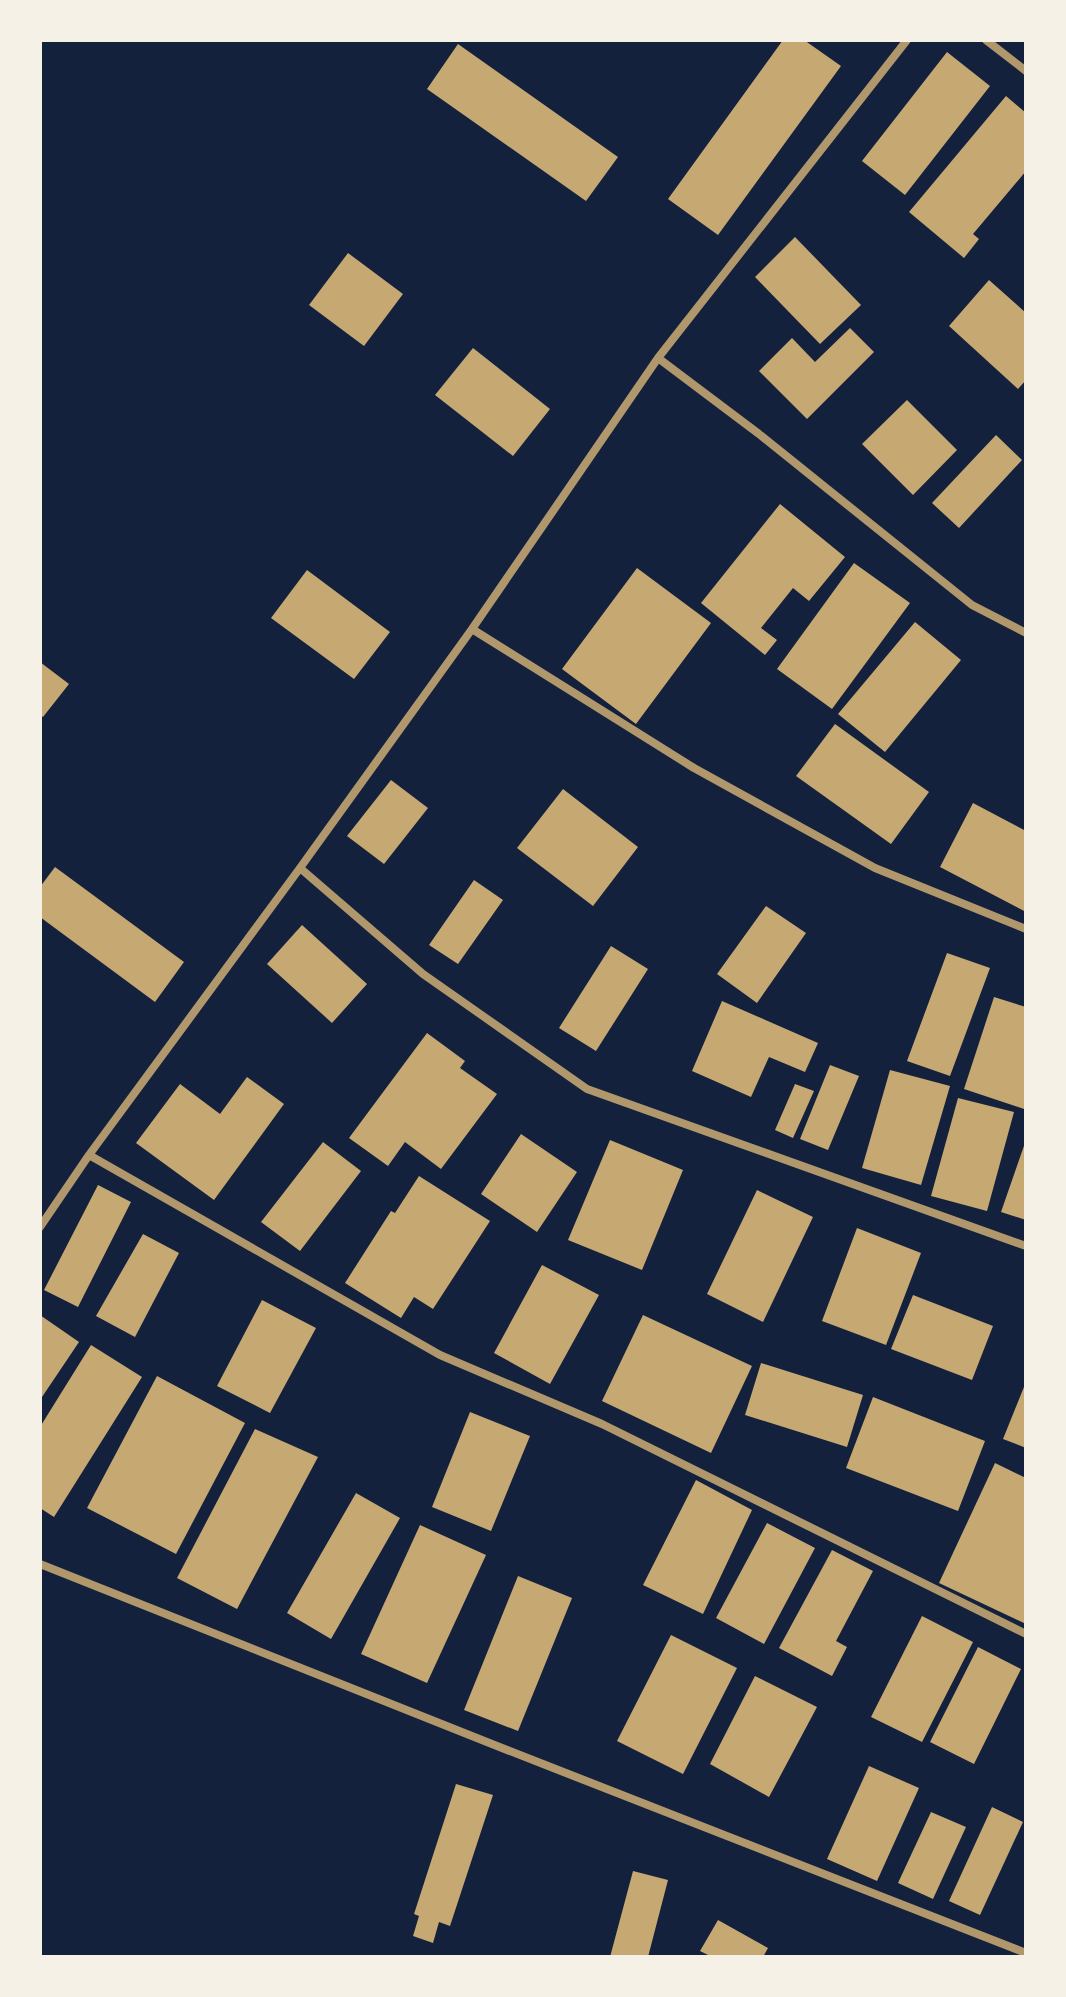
<svg xmlns="http://www.w3.org/2000/svg" width="1066" height="1997" font-family="'Golos Text',sans-serif">
<style>
.building{fill:#c6a872}
.lines{fill:none;stroke-linecap:round;stroke-linejoin:round}
.minor{stroke:#b1986c;stroke-width:8}
</style>
<rect width="100%" height="100%" fill="#14213d"/>
<path class="building" d="M783,40H804L841,66L718,235L668,199Z
M458,44L618,157L586,201L427,89Z
M947,52L990,86L905,195L862,161Z
M1006,96L1026,113V171L973,234L979,239L964,258L909,212Z
M795,237L861,305L820,344L755,277Z
M348,253L403,294L364,346L309,305Z
M989,280L1026,313V380L1018,389L949,326Z
M850,328L874,352L807,419L759,371L792,338L815,362Z
M473,348L550,409L513,456L435,395Z
M907,400L957,450L913,495L862,444Z
M996,435L1022,460L959,528L932,503Z
M780,504L845,557L809,601L793,588L761,628L777,640L765,655L701,603Z
M854,563L910,603L832,709L777,669Z
M637,568L711,623L636,724L562,669Z
M307,570L390,632L354,679L271,618Z
M915,622L961,660L885,752L838,714Z
M40,662L69,684L43,717L40,715Z
M835,724L929,792L891,844L796,776Z
M391,780L428,808L384,864L347,836Z
M563,789L638,847L593,906L517,848Z
M973,803L1026,831V912L940,867Z
M55,867L184,962L155,1002L40,917V887Z
M474,880L503,900L458,964L429,945Z
M766,906L806,933L757,1003L717,974Z
M302,925L367,984L332,1023L267,964Z
M611,946L648,969L596,1051L559,1028Z
M947,953L990,968L950,1076L907,1061Z
M994,997L1026,1007V1105L1024,1109L964,1089Z
M722,1001L818,1043L805,1072L769,1057L751,1097L692,1071Z
M427,1033L465,1061L460,1068L497,1094L441,1169L405,1142L388,1166L349,1138Z
M830,1065L859,1076L828,1150L800,1139Z
M890,1070L950,1086L921,1185L862,1168Z
M247,1077L284,1104L214,1200L136,1143L180,1084L220,1114Z
M795,1084L814,1091L793,1138L775,1130Z
M958,1098L1014,1112L987,1211L931,1196Z
M521,1134L577,1172L537,1232L481,1194Z
M610,1140L683,1170L642,1270L568,1240Z
M1026,1140V1220L1001,1212Z
M323,1142L361,1171L300,1251L261,1222Z
M419,1176L490,1221L433,1309L414,1297L401,1318L345,1283L391,1211L395,1213Z
M98,1185L131,1202L78,1307L44,1290Z
M757,1190L813,1217L763,1322L707,1294Z
M857,1228L921,1253L886,1345L822,1321Z
M143,1234L179,1253L135,1337L96,1316Z
M542,1265L599,1295L550,1384L494,1353Z
M913,1295L993,1326L972,1380L891,1349Z
M262,1300L316,1328L270,1413L217,1386Z
M40,1315L79,1342L40,1400Z
M643,1315L752,1366L711,1453L602,1401Z
M91,1345L142,1377L54,1517L40,1508V1427Z
M761,1363L863,1395L847,1447L745,1415Z
M157,1376L245,1423L176,1554L87,1508Z
M1026,1382V1448L1003,1439Z
M873,1397L985,1441L958,1511L846,1468Z
M470,1412L530,1436L491,1531L432,1507Z
M255,1429L318,1457L237,1609L177,1578Z
M995,1463L1026,1478V1624L939,1583Z
M696,1480L752,1510L703,1614L643,1585Z
M356,1493L400,1518L331,1639L287,1613Z
M767,1523L815,1548L764,1644L716,1618Z
M420,1525L486,1555L427,1683L361,1654Z
M832,1550L873,1571L836,1641L847,1647L832,1676L779,1648Z
M518,1576L572,1598L518,1731L464,1710Z
M922,1616L973,1642L922,1742L871,1717Z
M671,1635L737,1668L683,1774L617,1741Z
M978,1647L1021,1669L974,1764L930,1742Z
M755,1676L817,1707L769,1797L710,1764Z
M869,1766L919,1788L877,1881L827,1859Z
M456,1784L493,1795L450,1926L439,1922L433,1943L413,1936L419,1916L414,1914Z
M992,1807L1023,1822L980,1915L949,1901Z
M931,1812L966,1827L933,1899L898,1883Z
M633,1871L668,1880L648,1957H610Z
M718,1920L768,1948L763,1957H712L700,1951Z"/>
<g class="lines">
<path class="minor" d="M986,40L1026,71
M658,358L759,434L972,605L1026,633
M472,629L694,768L875,868L1026,929
M300,868L423,974L587,1089L1026,1246
M89,1155L440,1355L602,1424L1026,1634
M40,1227L89,1155L300,868L472,629L658,358L907,40
M40,1564L497,1746L1026,1953"/>
</g>
<rect width="1066" height="1997" fill="none" stroke="#f6f1e7" stroke-width="84"/>
</svg>
